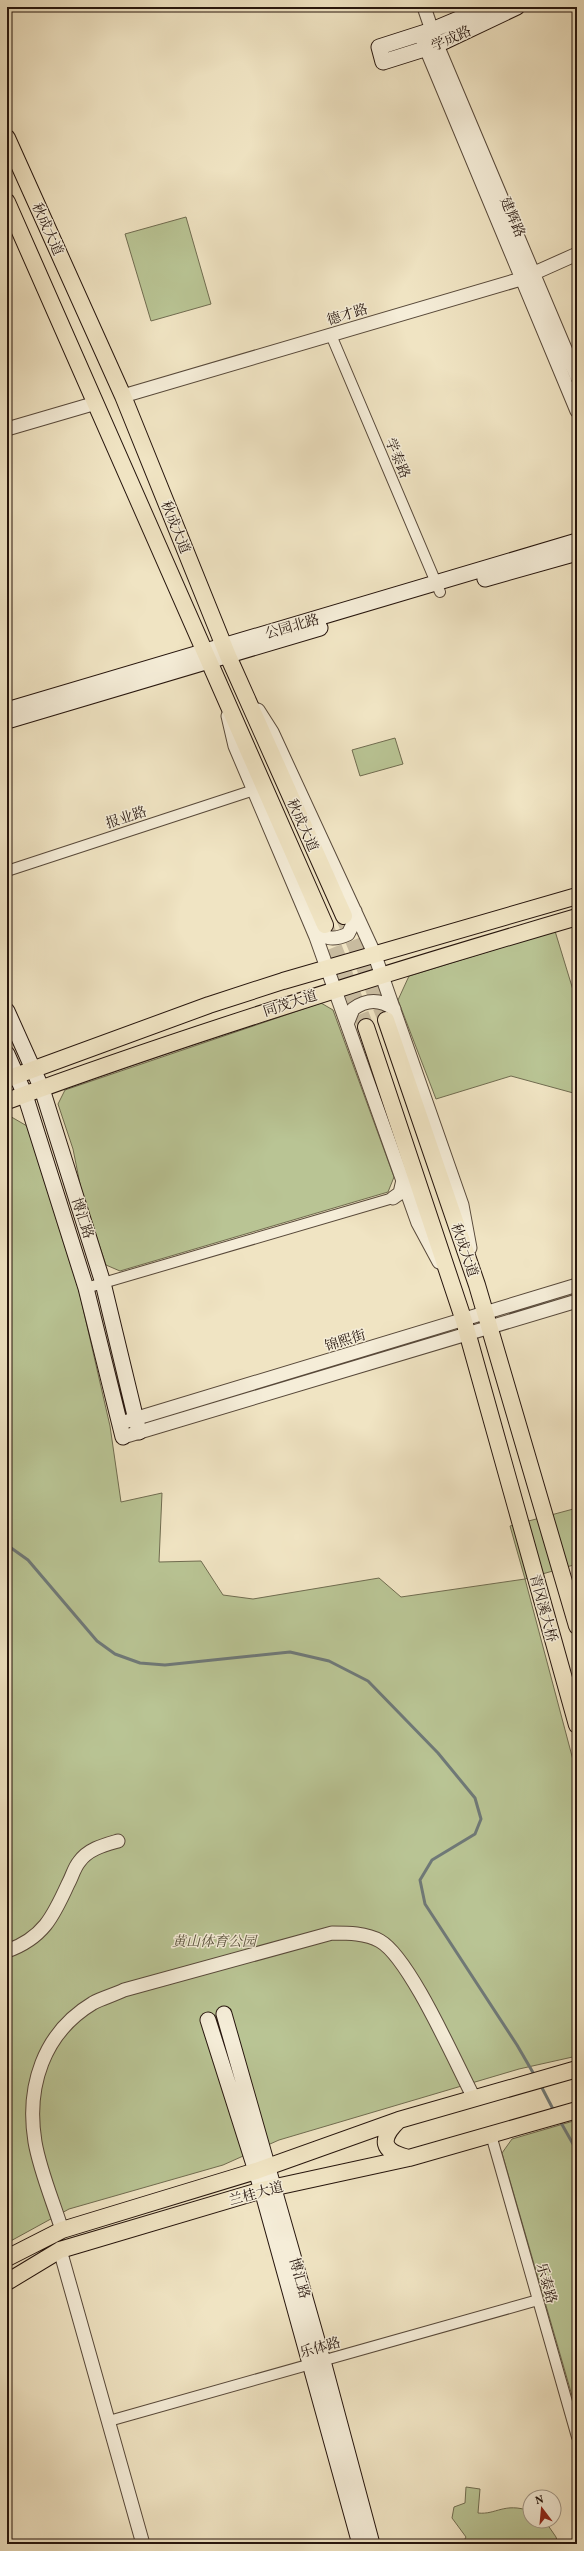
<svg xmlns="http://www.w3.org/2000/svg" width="584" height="2551" font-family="Vollkorn,'Noto Serif SC',serif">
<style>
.green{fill:#b9c494;stroke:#706c50}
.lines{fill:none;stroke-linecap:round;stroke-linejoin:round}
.stream{stroke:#6f7978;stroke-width:3}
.primary-tunnel{stroke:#c8bb9f;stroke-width:16;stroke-dasharray:16 8;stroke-linecap:butt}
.minor-casing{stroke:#58493a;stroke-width:12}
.tertiary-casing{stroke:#58493a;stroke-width:15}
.secondary-casing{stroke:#26150d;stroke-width:17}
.primary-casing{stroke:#26150d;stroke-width:18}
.minor{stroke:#f5edd8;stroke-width:10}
.tertiary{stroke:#f5edd8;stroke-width:13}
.secondary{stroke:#f5edd8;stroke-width:15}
.primary{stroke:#f0e4c3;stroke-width:16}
.labels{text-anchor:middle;stroke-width:3;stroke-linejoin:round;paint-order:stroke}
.street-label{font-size:14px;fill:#26150d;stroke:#f5edd8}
.park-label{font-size:14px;font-style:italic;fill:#59523c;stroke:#f5edd8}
</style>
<rect width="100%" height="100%" fill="#f0e4c3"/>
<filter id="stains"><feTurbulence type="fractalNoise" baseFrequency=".005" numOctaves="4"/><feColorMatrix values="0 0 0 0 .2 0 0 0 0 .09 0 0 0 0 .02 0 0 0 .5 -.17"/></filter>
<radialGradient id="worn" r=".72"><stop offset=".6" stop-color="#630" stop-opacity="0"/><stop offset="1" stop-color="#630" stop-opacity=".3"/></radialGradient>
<path class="green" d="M186,217L211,304L151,321L125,234Z
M395,738L403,764L360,776L352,750Z
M555,931L577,1003V1094L511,1076L436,1099L398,1000L409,976Z
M321,1003L333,1010L394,1177L388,1192L120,1271L106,1265L82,1194L73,1149L58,1104L65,1090Z
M8,1115L27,1126L79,1291L110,1426L121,1502L162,1493L159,1562L201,1561L223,1595L253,1599L379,1578L401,1597L525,1579L510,1526L577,1508V1564L525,1579L577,1775V2056L519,2069L279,2140L223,2165L69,2209L7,2243Z
M577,2120V2413L502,2153L512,2139Z
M466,2487L480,2489L478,2513C496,2515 504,2502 530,2511V2521H545L556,2537L558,2544H462L466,2537L452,2518L454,2507L465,2503Z"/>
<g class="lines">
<path class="stream" d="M7,1545L28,1560L97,1641L115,1654L140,1663L165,1665L290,1652L329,1661L368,1681L438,1753L475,1798L481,1819L475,1834L432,1860L420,1880L425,1904L517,2045L535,2076
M540,2084L554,2111
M560,2121L577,2151"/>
<path class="primary-tunnel" d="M344,918L386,1020
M325,925L366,1027"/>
<g class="minor-casing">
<path id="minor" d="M331,335L440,592
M7,871L254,790
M86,1288L393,1198
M491,2135L577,2437
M109,2421L538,2300"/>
</g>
<g class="tertiary-casing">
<path id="tertiary" d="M424,7L437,45L577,377
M420,34L577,411
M123,396L521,279L577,254
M7,429L96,403
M258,710L272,732L374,953L462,1205L470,1248
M228,716L235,746L316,937L418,1223L439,1262
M313,928C325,939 333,941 348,934L353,924L355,911
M347,1024L353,1009C367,999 380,999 394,1009
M393,1198L400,1193L403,1180
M121,1423L577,1285
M123,1437L577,1301
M7,1951C43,1938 53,1917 68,1884C72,1877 74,1868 79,1862C88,1849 104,1845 118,1841
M62,2230C53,2201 40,2171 35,2142C26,2087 43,2033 93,2003C102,1998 114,1995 124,1990L332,1933C348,1933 366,1933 380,1941C410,1958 456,2064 474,2098
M60,2250L143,2544"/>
</g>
<g class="secondary-casing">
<path id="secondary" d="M487,7L432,30L379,47L383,62L437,45L517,7
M485,579L577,553
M7,710L577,541
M7,721L320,628
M7,1011L42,1089L103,1283L139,1432
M7,1054L25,1095L86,1288L123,1437
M224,2014L323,2361L372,2544
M208,2020L262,2190L360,2544"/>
</g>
<g class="primary-casing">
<path id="primary" d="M7,138L123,396L228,656L344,916
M7,202L325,925
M386,1020L477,1285L577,1626
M366,1027L464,1321L577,1725
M7,1079L209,1005L283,981L577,896
M7,1101C195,1032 385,973 577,917
M399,2120C379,2139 381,2152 409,2158
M7,2258L62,2230L256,2171L399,2120L577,2069
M7,2282L60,2250L262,2190L409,2158L577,2110"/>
</g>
<use href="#minor" class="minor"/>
<use href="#tertiary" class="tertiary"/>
<use href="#secondary" class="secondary"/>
<use href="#primary" class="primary"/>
</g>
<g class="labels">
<g class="street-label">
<text transform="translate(451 38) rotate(-24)" y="5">学成路</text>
<text transform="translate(513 217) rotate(67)" y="5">建辉路</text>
<text transform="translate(48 229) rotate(66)" y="5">秋成大道</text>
<text transform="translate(347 314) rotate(-17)" y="5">德才路</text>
<text transform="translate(398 458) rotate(67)" y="5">学泰路</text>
<text transform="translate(176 527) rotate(68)" y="5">秋成大道</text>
<text transform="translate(292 626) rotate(-16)" y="5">公园北路</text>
<text transform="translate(126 817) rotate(-18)" y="5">报业路</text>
<text transform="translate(303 825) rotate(66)" y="5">秋成大道</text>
<text transform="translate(290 1003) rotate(-18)" y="5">同茂大道</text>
<text transform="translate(83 1218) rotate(72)" y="5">博汇路</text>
<text transform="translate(465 1250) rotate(71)" y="5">秋成大道</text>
<text transform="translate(345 1340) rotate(-17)" y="5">锦熙街</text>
<text transform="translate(544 1608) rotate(75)" y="5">青冈溪大桥</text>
<text transform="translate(256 2193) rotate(-15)" y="5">兰桂大道</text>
<text transform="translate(300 2278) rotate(74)" y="5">博汇路</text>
<text transform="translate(547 2283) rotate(74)" y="5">乐泰路</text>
<text transform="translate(320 2347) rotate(-16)" y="5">乐体路</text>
</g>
<g class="park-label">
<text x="214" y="1946">黄山体育公园</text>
</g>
</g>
<rect width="584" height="2551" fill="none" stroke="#f0e4c3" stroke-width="24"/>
<rect x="8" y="8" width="568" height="2535" fill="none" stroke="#26150d" stroke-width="2"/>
<rect x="12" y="12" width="560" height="2527" fill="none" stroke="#26150d"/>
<g transform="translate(542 2509) rotate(344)"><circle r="19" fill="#f5edd8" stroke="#a29787"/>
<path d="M0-3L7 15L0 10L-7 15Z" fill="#8f2418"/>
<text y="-6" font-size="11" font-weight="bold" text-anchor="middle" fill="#26150d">N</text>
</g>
<rect width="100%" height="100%" filter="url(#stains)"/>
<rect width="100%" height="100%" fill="url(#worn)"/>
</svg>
